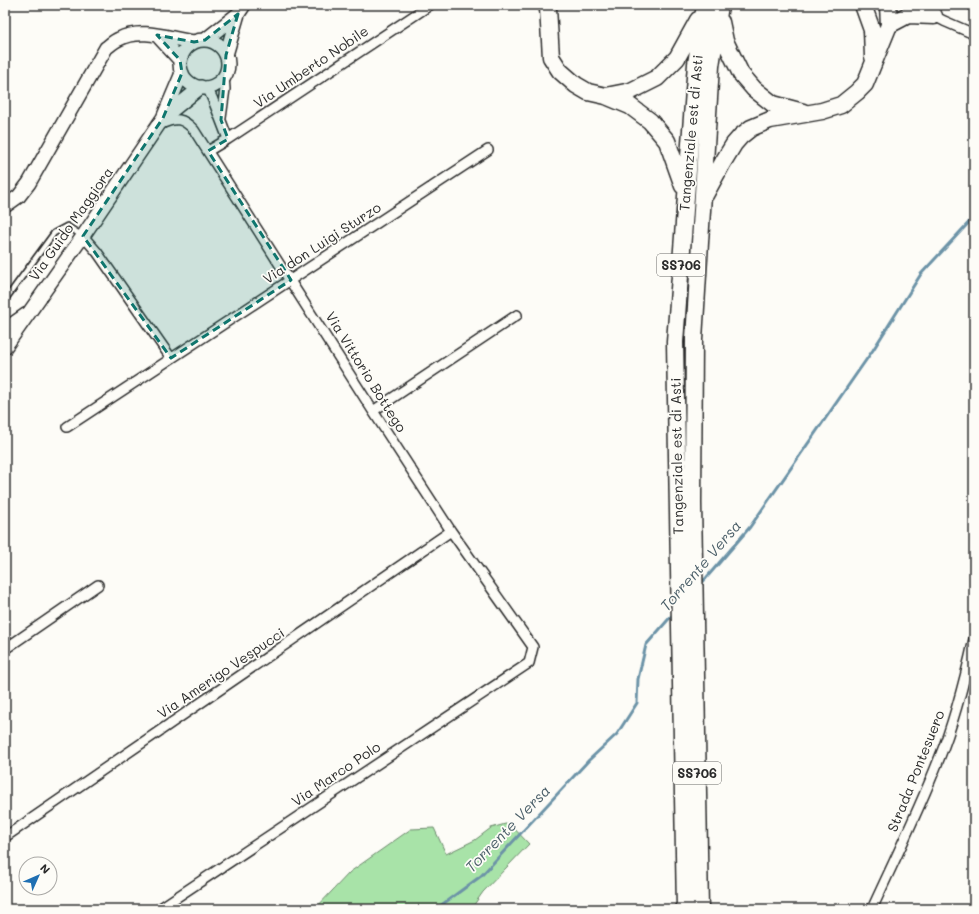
<svg xmlns="http://www.w3.org/2000/svg" width="979" height="914" font-family="Mali,sans-serif">
<style>
.green{fill:#a8e3a8;stroke:#6a876a}
.lines{fill:none;stroke-linecap:round;stroke-linejoin:round}
.stream{stroke:#6c93a7;stroke-width:3}
.lane-casing{stroke:#2b2b2b;stroke-width:8}
.street-casing{stroke:#2b2b2b;stroke-width:12}
.secondary-casing{stroke:#2b2b2b;stroke-width:16}
.highway-casing{stroke:#2b2b2b;stroke-width:19}
.lane{stroke:#fdfcf7;stroke-width:4.5}
.street{stroke:#fdfcf7;stroke-width:9}
.secondary{stroke:#fdfcf7;stroke-width:13}
.highway{stroke:#fdfcf7;stroke-width:16}
.marked{fill:#0f766e;fill-opacity:0.2;stroke:#0f766e;stroke-width:3;stroke-dasharray:8 5;stroke-linejoin:round}
.labels{text-anchor:middle;stroke-width:3.5;stroke-linejoin:round;paint-order:stroke}
.shield{fill:#fdfcf7;stroke:#6a6a68;stroke-width:1}
.shield-label{font-size:13px;font-weight:bold;fill:#2b2b2b}
.street-label{font-size:14px;fill:#2b2b2b;stroke:#fdfcf7}
.water-label{font-size:15px;font-style:italic;fill:#4b5f69;stroke:#fdfcf7}
</style>
<rect width="100%" height="100%" fill="#fdfcf7"/>
<filter id="ink" filterUnits="userSpaceOnUse"><feTurbulence type="fractalNoise" baseFrequency=".025" numOctaves="2"/><feDisplacementMap in="SourceGraphic" scale="8" xChannelSelector="R" yChannelSelector="G"/><feConvolveMatrix kernelMatrix="1 2 1 2 8 2 1 2 1" color-interpolation-filters="sRGB"/></filter>
<g filter="url(#ink)">
<path class="green" d="M509,823L529,844L483,892L471,909H315L350,872L411,829L434,828L446,854L475,840L491,828Z"/>
<g class="lines">
<path class="stream" d="M701,584L750,527L873,350L921,274L974,217
M436,909L481,876L589,760L617,734L637,703L638,679L646,645L674,613"/>
<g class="lane-casing">
<path id="lane" d="M5,300L54,233L67,226L81,235"/>
</g>
<g class="street-casing">
<path id="street" d="M913,5L944,21L974,34
M207,87L213,100L228,139
M221,118L225,89L224,76
M208,151L228,139L430,5
M83,236L97,252L171,358
M5,327L25,313
M373,411L517,315
M67,427L488,150
M5,649L98,585
M5,837L451,531
M159,909L529,663L533,647L451,531L373,411L194,130C183,118 176,117 161,124
M872,909C895,859 919,810 939,759C955,720 965,679 974,639"/>
</g>
<g class="secondary-casing">
<path id="secondary" d="M157,35L180,60
M205,40L238,14L244,5
M180 64a24 24 0 1 1 48 0a24 24 0 1 1-48 0Z
M226,55L238,14
M164,117L201,87
M5,206L19,196L29,183L106,48C110,45 114,41 119,39C142,27 170,39 194,42
M5,347L83,236L163,118L182,73"/>
</g>
<g class="highway-casing">
<path id="highway" d="M546,5L548,8L551,57L560,71L576,85L588,92L606,96L630,106L650,121L667,141L683,186
M863,5L872,30L873,57
M888,5L889,25
M721,22L725,41L741,74L754,89L773,104L803,112
M606,96L631,91L657,78L677,58L698,20
M705,195L723,162L734,144L741,136L751,128L770,120L822,111L841,105L857,92L865,84L889,25L908,15L934,16
M685,909L675,342L696,64L705,5
M700,909L693,503L694,339L711,66L720,5"/>
</g>
<use href="#lane" class="lane"/>
<use href="#street" class="street"/>
<use href="#secondary" class="secondary"/>
<use href="#highway" class="highway"/>
</g>
</g>
<path class="marked" d="M238,14L226,55L221,120L228,139L208,151L291,280L171,358L83,236L163,118L182,73L180,60L157,35L194,42L205,40Z"/>
<g class="labels">
<g class="shield">
<rect x="657" y="254" width="48" height="22" rx="3"/>
<rect x="673" y="762" width="48" height="22" rx="3"/>
</g>
<g class="shield-label">
<text x="681" y="270">SS706</text>
<text x="697" y="778">SS706</text>
</g>
<g class="street-label">
<text transform="translate(311 67) rotate(-34)" y="5">Via Umberto Nobile</text>
<text transform="translate(691 133) rotate(-85)" y="5">Tangenziale est di Asti</text>
<text transform="translate(71 224) rotate(-55)" y="5">Via Guido Maggiora</text>
<text transform="translate(322 243) rotate(-33)" y="5">Via don Luigi Sturzo</text>
<text transform="translate(366 372) rotate(58)" y="5">Via Vittorio Bottego</text>
<text transform="translate(677 456) rotate(-91)" y="5">Tangenziale est di Asti</text>
<text transform="translate(221 673) rotate(-34)" y="5">Via Amerigo Vespucci</text>
<text transform="translate(916 771) rotate(-68)" y="5">Strada Pontesuero</text>
<text transform="translate(336 774) rotate(-34)" y="5">Via Marco Polo</text>
</g>
<g class="water-label">
<text transform="translate(701 566) rotate(-49)" y="5">Torrente Versa</text>
<text transform="translate(508 829) rotate(-46)" y="5">Torrente Versa</text>
</g>
</g>
<rect width="979" height="914" fill="none" stroke="#fdfcf7" stroke-width="20"/>
<rect x="10" y="10" width="959" height="894" fill="none" stroke="#2b2b2b" stroke-width="1.5" filter="url(#ink)"/>
<g transform="translate(38 876) rotate(45)"><circle r="19" fill="#fdfcf7" stroke="#a9a8a5"/>
<path d="M0-3L7 15L0 10L-7 15Z" fill="#1f6fb2"/>
<text y="-6" font-size="11" font-weight="bold" text-anchor="middle" fill="#2b2b2b">N</text>
</g>
</svg>
